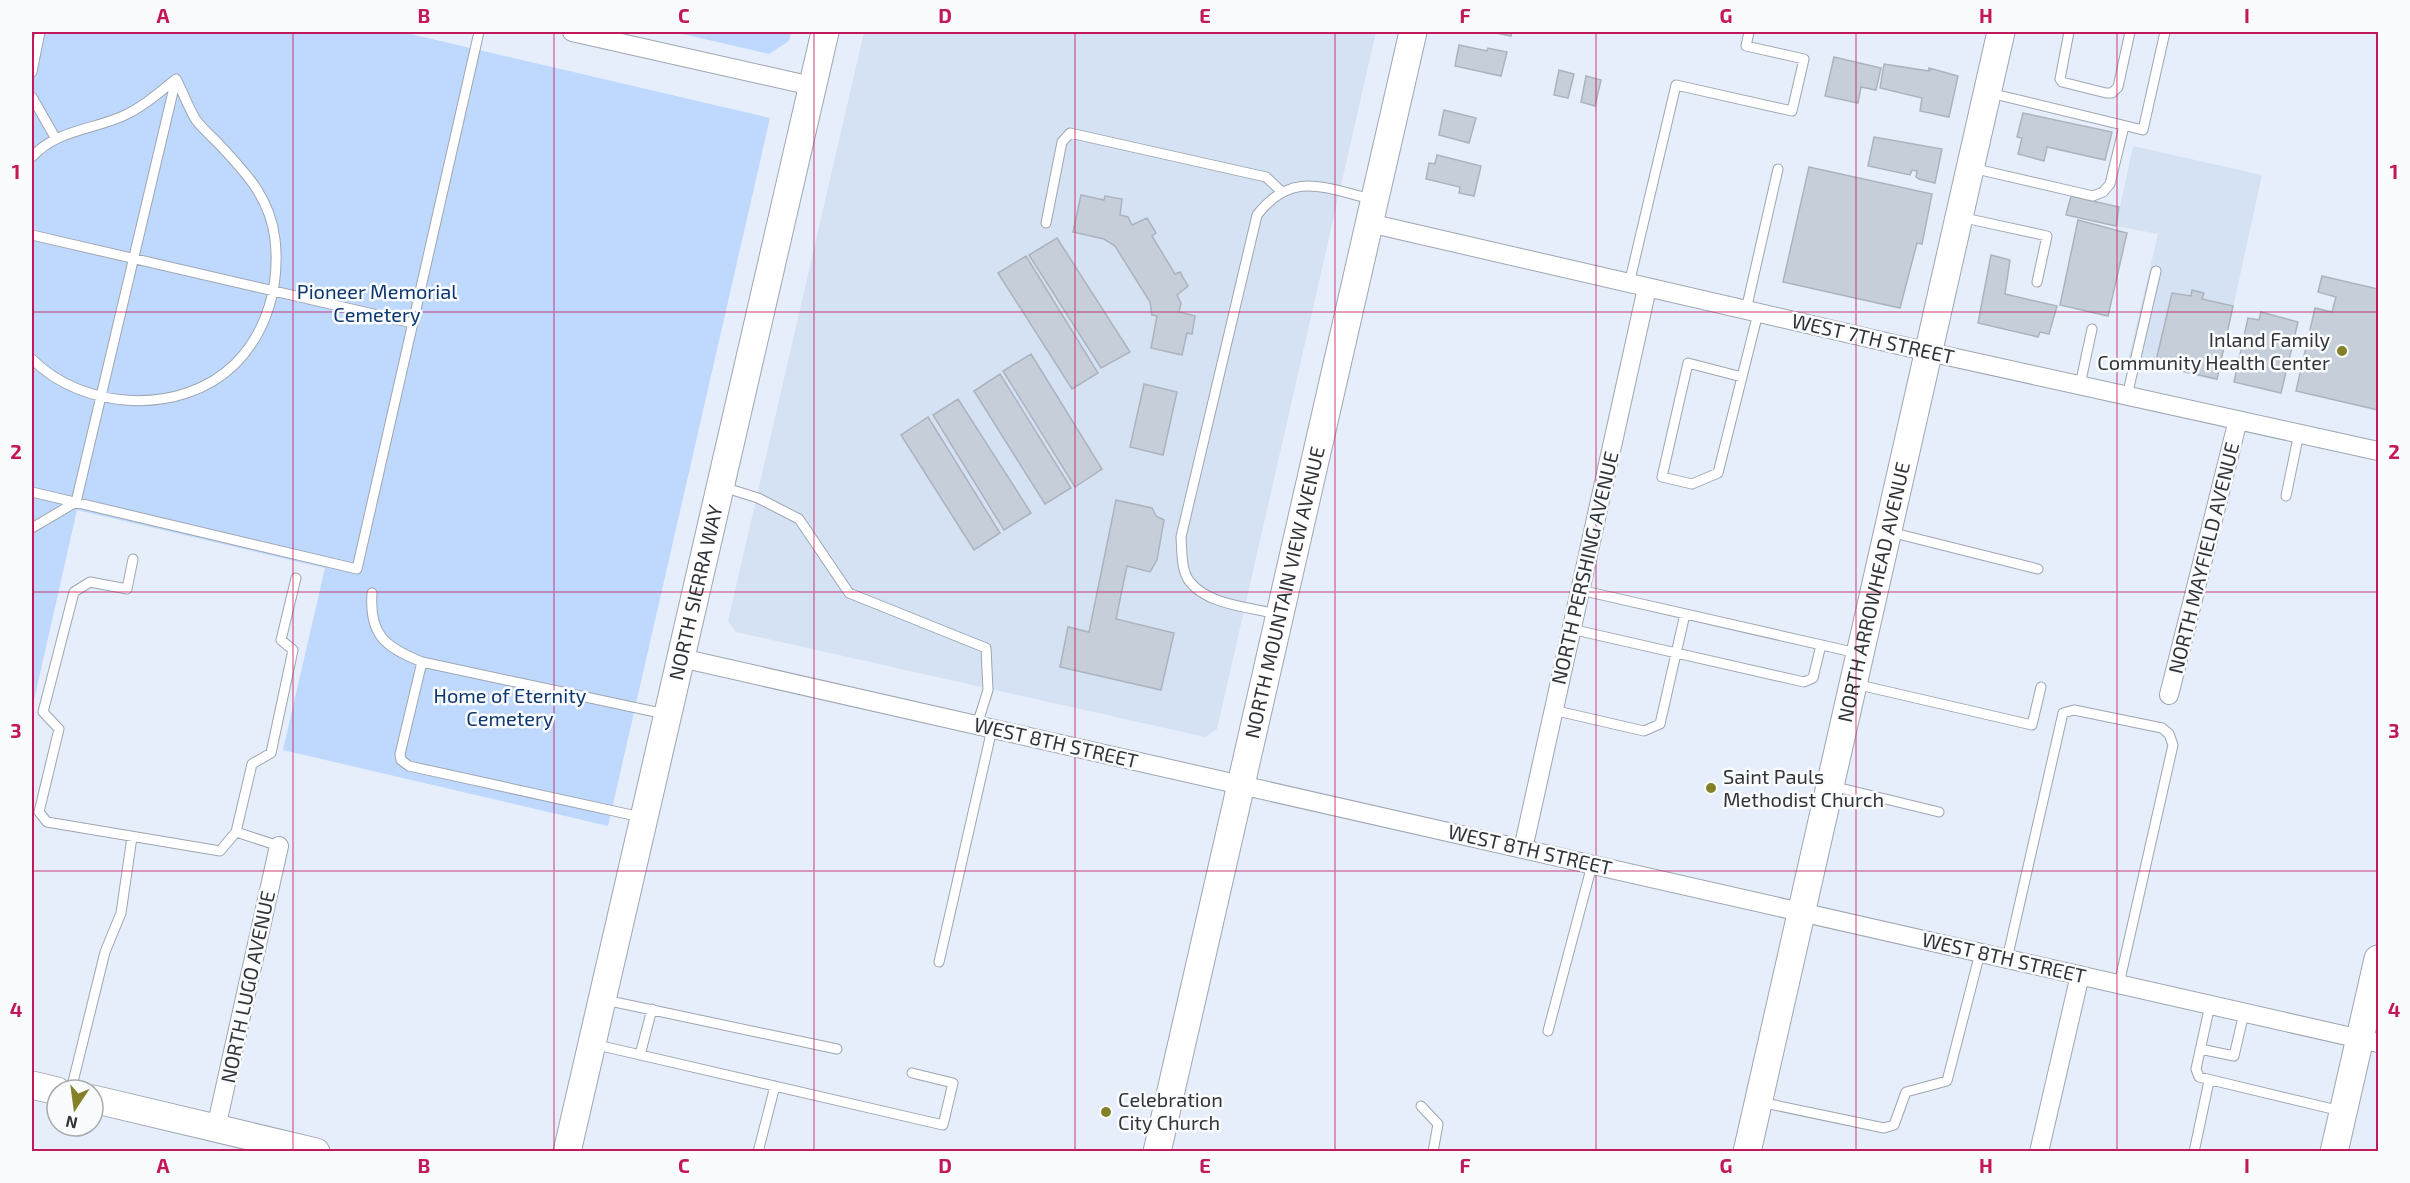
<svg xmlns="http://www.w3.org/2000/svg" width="2410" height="1183" font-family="'Exo 2',sans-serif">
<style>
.built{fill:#d5e2f4}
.green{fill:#bed8fe}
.building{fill:#c6ceda;stroke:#abb3be;stroke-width:1.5}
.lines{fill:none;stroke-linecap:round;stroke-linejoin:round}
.lane-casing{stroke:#9ea6b1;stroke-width:11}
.street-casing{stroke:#9ea6b1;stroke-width:20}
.secondary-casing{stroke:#9ea6b1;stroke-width:29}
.lane{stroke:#fff;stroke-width:9}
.street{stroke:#fff;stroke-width:18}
.secondary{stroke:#fff;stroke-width:27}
.grid{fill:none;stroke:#c2185b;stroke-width:1.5;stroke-opacity:0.55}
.poi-dot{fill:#838028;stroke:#f9fbfd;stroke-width:2}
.labels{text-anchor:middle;stroke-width:5;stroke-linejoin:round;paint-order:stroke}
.park-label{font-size:20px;fill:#0d3770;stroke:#f9fbfd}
.street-label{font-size:20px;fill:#313438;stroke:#f9fbfd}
.poi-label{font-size:20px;fill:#313438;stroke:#f9fbfd;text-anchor:start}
.neatline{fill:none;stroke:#c2185b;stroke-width:2}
.grid-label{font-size:20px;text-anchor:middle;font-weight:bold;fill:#c2185b}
</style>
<rect width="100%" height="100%" fill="#e6eefb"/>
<path class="built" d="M864,32H1376L1217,729L1205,737L736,632L728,621Z
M2133,146L2262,175L2217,381L2128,360L2158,234L2116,226Z"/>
<path class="green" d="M32,32H402L770,118L608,826L283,750L325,568L77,510L32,709Z
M674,32H791L789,41L769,54Z"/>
<path class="building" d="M1491,32H1512L1511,36Z
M1459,45L1487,51L1488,48L1507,52L1501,76L1455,66Z
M1834,57L1881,68L1876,90L1861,87L1858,103L1825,96Z
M1884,64L1929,71V68L1958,76L1949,117L1920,111L1922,98L1880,88Z
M1559,70L1574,74L1568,98L1554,95Z
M1586,76L1601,80L1595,106L1581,102Z
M1444,110L1476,118L1469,143L1439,135Z
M2023,113L2112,132L2105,160L2047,147L2044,161L2018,154L2022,138L2017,137Z
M1874,137L1942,149L1935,183L1919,179L1916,177L1917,171L1912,170L1910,175L1868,166Z
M1437,155L1481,166L1474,196L1459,193L1460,187L1426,179L1429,163L1435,164Z
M1809,167L1932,194L1922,244L1917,243L1900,308L1783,282Z
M1081,195L1104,200L1105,196L1122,199L1120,215L1128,217L1132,225L1147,218L1156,233L1152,236L1175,274L1180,272L1188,286L1177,295L1181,303L1179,312L1195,316L1192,334L1187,333L1182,355L1151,348L1157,316L1152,315L1150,302L1115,246L1104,239L1073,232Z
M2071,196L2119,207L2116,226L2066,215Z
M2078,220L2127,233L2108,316L2060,305Z
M1057,238L1130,352L1101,368L1029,255Z
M1991,255L2010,260L2005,294L2057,306L2049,334L2040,332L2038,337L1978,323Z
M1026,256L1098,373L1072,389L998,273Z
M2322,276L2378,289V410L2296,391L2315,308L2332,312L2336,297L2318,292Z
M2192,290L2204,293L2202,299L2233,306L2217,379L2155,365L2172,293L2191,296Z
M2261,312L2298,322L2281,393L2234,382L2248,318L2259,320Z
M1031,354L1102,469L1075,487L1003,371Z
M1000,374L1071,488L1045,504L974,391Z
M1144,384L1177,392L1163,455L1130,447Z
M958,399L1031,513L1004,530L933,415Z
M928,417L1000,533L974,550L901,435Z
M1116,500L1152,508L1156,516L1164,520L1157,560L1150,572L1127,566L1116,619L1174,633L1161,690L1060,667L1068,627L1089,632Z"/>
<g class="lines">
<g class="lane-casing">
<path id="lane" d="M2069,32L2060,79L2062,82L2106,93H2112L2118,87L2130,32
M32,72L40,32
M1990,93L2143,130L2165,32
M32,97L56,139
M32,157C56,130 92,130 123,116C143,107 160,92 176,79
M1972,168L2093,196L2103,192L2110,184L2124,126
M1960,217L2047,236L2037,282
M1046,223L1062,142L1070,133L1266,177L1281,191
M32,235L412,323
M1629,284L1676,85L1792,111L1804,59L1746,46L1749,32
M1746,310L1778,169
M32,359C82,410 181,417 235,364C268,331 280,284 275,239C270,197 245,172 218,143C211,136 202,128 196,120C188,107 183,92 176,79
M1742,377L1688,363L1662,477L1692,484L1718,473L1758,313
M2080,385L2092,329
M2127,396L2156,271
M723,487L758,498L799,519L849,593L986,648L988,690L977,725
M32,492L357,569L479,32
M2286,496L2299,433
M32,528L76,502L176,79
M1890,532L2038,569
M133,559L127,589L90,582L74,592L43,712L59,729L39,812L47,822L220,851L236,832L252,764L271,753L293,650L281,640L296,578
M1580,590L1857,653
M372,593C369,635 385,647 422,662L665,714
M1277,614C1250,607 1208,605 1190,582C1181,571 1182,551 1181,537L1257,215C1292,170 1324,188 1372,199
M1571,629L1804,682L1813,678L1821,645
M422,662L400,754L401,760L409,766L641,817
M1855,684L2032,725L2041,687
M1553,710L1644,731L1660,724L1685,614
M1832,786L1939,812
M236,832L279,846
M2007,959L2063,713L2074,710L2162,728L2169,734L2173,745L2119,984
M939,962L992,729
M605,1000L837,1049
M2210,1005L2196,1069L2199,1077L2341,1111
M1548,1031L1592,865
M593,1044L943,1125L953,1083L912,1073
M2200,1049L2234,1056L2244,1013
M640,1055L652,1009
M71,1090L105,952L121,913L132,837
M1760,1102L1884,1128L1894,1125L1906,1092L1947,1081L1980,953
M1421,1106L1438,1124L1433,1152
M758,1152L775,1086
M2194,1152L2209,1081"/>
</g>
<g class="street-casing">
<path id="street" d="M572,32L812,86
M1369,223L1929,352L2378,451
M681,658L2378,1043
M2169,695L2238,420
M1523,849L1647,288
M216,1128L279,846
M2039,1152L2080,975"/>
</g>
<g class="secondary-casing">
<g id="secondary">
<path d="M32,1085L57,1091"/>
<path d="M93,1099L316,1152"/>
<path id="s1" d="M567,1152L825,32"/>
<path id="s2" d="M1157,1152L1413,32"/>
<path id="s3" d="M1747,1152L2001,32"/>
<path d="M2334,1152L2378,959"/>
</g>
</g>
<use href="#lane" class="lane"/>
<use href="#street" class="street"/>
<use href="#secondary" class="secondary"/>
</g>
<path class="grid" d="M293,32V1152M554,32V1152M814,32V1152M1075,32V1152M1335,32V1152M1596,32V1152M1856,32V1152M2117,32V1152M32,312H2378M32,592H2378M32,871H2378"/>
<g class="poi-dot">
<circle cx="2342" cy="351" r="6"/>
<circle cx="1711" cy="788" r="6"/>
<circle cx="1106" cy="1112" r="6"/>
</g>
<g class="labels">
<g class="park-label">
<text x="377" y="299">Pioneer Memorial<tspan x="377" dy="23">Cemetery</tspan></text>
<text x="510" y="703">Home of Eternity<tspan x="510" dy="23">Cemetery</tspan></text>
</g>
<g class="street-label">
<text transform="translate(1873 339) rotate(13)" y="7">WEST 7TH STREET</text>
<text transform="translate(2204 558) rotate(-76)" y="7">NORTH MAYFIELD AVENUE</text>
<text transform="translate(1585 568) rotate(-77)" y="7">NORTH PERSHING AVENUE</text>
<text dy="7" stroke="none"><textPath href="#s1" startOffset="574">NORTH SIERRA WAY</textPath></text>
<text dy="7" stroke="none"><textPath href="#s2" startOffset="574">NORTH MOUNTAIN VIEW AVENUE</textPath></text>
<text dy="7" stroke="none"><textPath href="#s3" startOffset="574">NORTH ARROWHEAD AVENUE</textPath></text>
<text transform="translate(1056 743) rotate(13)" y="7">WEST 8TH STREET</text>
<text transform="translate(1530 850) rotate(13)" y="7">WEST 8TH STREET</text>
<text transform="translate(2004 958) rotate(13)" y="7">WEST 8TH STREET</text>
<text transform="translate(248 987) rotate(-78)" y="7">NORTH LUGO AVENUE</text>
</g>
<g class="poi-label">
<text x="2330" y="347" text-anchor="end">Inland Family<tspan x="2330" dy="23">Community Health Center</tspan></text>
<text x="1723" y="784">Saint Pauls<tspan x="1723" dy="23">Methodist Church</tspan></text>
<text x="1118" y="1107">Celebration<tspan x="1118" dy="23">City Church</tspan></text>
</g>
</g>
<rect width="2410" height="1183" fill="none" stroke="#f9fbfd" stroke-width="66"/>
<g transform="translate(75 1108) rotate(193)"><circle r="28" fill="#f9fbfd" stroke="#a9abae" stroke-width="1.5"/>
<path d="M0-4.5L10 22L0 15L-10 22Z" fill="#838028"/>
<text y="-9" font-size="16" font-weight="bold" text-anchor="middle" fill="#313438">N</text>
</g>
<rect x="33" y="33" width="2344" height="1117" class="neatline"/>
<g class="grid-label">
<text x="163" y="23">A</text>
<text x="424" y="23">B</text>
<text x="684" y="23">C</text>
<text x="945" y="23">D</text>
<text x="1205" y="23">E</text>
<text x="1465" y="23">F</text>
<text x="1726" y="23">G</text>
<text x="1986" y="23">H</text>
<text x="2247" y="23">I</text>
<text x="16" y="179">1</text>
<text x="2394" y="179">1</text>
<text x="16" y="459">2</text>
<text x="2394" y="459">2</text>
<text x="16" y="738">3</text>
<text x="2394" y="738">3</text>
<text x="16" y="1017">4</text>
<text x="2394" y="1017">4</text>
<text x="163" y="1173">A</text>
<text x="424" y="1173">B</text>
<text x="684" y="1173">C</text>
<text x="945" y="1173">D</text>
<text x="1205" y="1173">E</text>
<text x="1465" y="1173">F</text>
<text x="1726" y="1173">G</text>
<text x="1986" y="1173">H</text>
<text x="2247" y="1173">I</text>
</g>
</svg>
